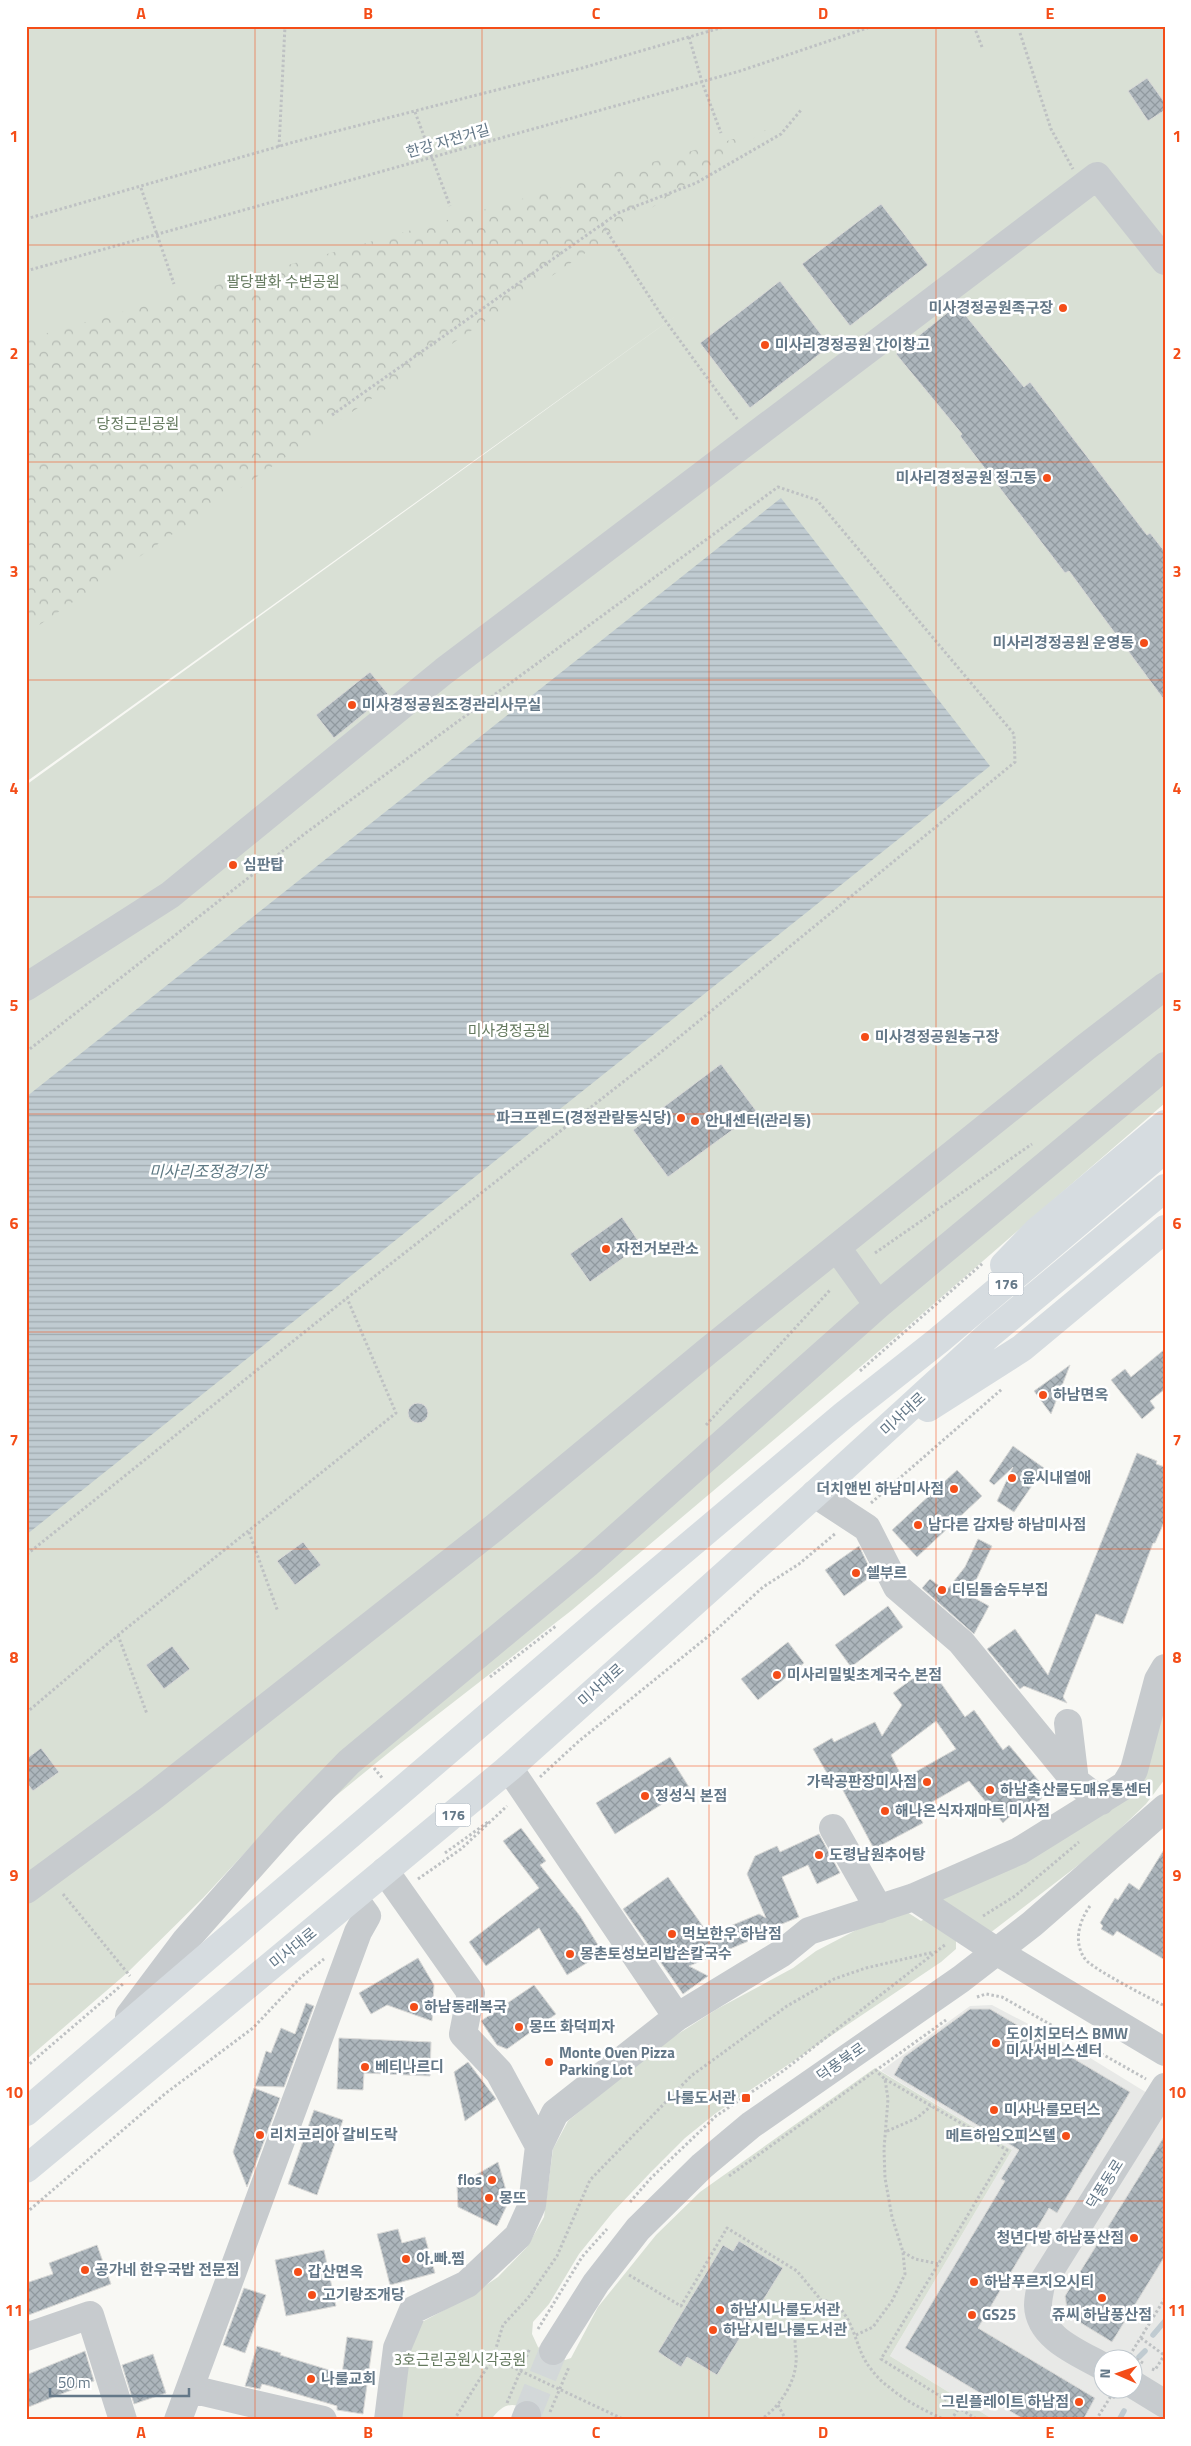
<svg xmlns="http://www.w3.org/2000/svg" width="1191" height="2446" font-family="'Titillium Web','Noto Sans KR',sans-serif">
<style>
.built{fill:#e8e9e7;fill-rule:evenodd}
.green{fill:#d9e0d5}
.forest{fill:url(#forest-crowns)}
.water{fill:url(#water-rules)}
.lines{fill:none;stroke-linecap:round;stroke-linejoin:round}
.stream{stroke:#c0cbd1;stroke-width:5.5}
.building{fill:url(#building-cross-hatch);stroke:#d9d9d7;fill-rule:evenodd}
.minor-tunnel{stroke:#d3d8d9;stroke-width:28;stroke-dasharray:28 14;stroke-linecap:butt}
.path{stroke:#bec1c3;stroke-width:3;stroke-dasharray:2.5 2.5;stroke-linecap:butt}
.minor{stroke:#c7cbce;stroke-width:28}
.major{stroke:#d6dce0;stroke-width:28}
.grid{fill:none;stroke:#f44d18;stroke-width:1;stroke-opacity:0.55}
.poi-dot{fill:#f44d18;stroke:#fff;stroke-width:2}
.labels{text-anchor:middle;stroke-width:5;stroke-linejoin:round;paint-order:stroke}
.shield{fill:#fff;stroke:#92a0ac;stroke-width:1}
.shield-label{font-size:14px;font-weight:bold;fill:#647888}
.street-label{font-size:15px;fill:#647888;stroke:#fff}
.park-label{font-size:15px;fill:#657a5f;stroke:#fff}
.poi-label{font-size:15px;font-weight:bold;fill:#647888;stroke:#fff;text-anchor:start}
.water-label{font-size:16px;font-style:italic;fill:#5f7a84;stroke:#fff}
.neatline{fill:none;stroke:#f44d18;stroke-width:2}
.grid-label{font-size:16px;text-anchor:middle;font-weight:bold;fill:#f44d18}
</style>
<defs>
<pattern id="forest-crowns" width="20" height="18" patternUnits="userSpaceOnUse" patternTransform="scale(1.25)"><rect width="20" height="18" fill="#d9e0d5"/><path d="M2 6a3 3 0 1 1 6 0M12 15a3 3 0 1 1 6 0" fill="none" stroke="#b4bab3"/></pattern>
<pattern id="water-rules" width="6" height="5" patternUnits="userSpaceOnUse" patternTransform="scale(1.25)"><rect width="6" height="5" fill="#c0cbd1"/><path d="M0 2.5h6" fill="none" stroke="#a0aaaf"/></pattern>
<pattern id="building-cross-hatch" width="8" height="8" patternUnits="userSpaceOnUse" patternTransform="scale(1.25)"><rect width="8" height="8" fill="#adb6bc"/><path d="M0 0l8 8M0 8l8-8" fill="none" stroke="#90999f"/></pattern>
</defs>
<rect width="100%" height="100%" fill="#f8f8f4"/>
<path class="built" d="M992,2005L1074,2048L1165,2104V2420H994L890,2356L1012,2150L881,2071L970,2006ZM1104,2358H1134V2388H1104Z"/>
<path class="green" d="M26,26H1165V1103L892,1340L572,1610L397,1746L294,1830L279,1816L203,1898L127,1973L26,2060V785L681,312L26,782Z
M1165,1697V1779L1146,1804L1098,1850L990,1933L956,1936V1949L941,1962L716,2113L685,2138L650,2173L613,2212L579,2254L549,2304L533,2322L532,2334L538,2347L554,2358L565,2360L571,2358L598,2307L656,2235L700,2192L875,2068L1012,2150L890,2356L994,2420H538C520,2403 507,2397 491,2420H401L410,2348L422,2322L470,2296L498,2277L527,2247L544,2217L553,2149L568,2121L653,2050L717,2009L793,1968L816,1951L887,1914L907,1912L921,1921L940,1911V1897L1102,1813Z"/>
<path class="forest" d="M766,130L26,634V339Z"/>
<path class="water" d="M781,498L990,766L26,1535V1097Z"/>
<g class="lines">
<path class="stream" d="M1153,2335L1165,2321
M1139,2357L1145,2351
M1119,2420L1124,2411"/>
</g>
<path class="building" d="M1147,78L1165,103V110L1148,121L1128,91Z
M881,204L928,265L850,326L802,264Z
M780,281L830,346L750,408L700,343Z
M957,305L1024,387L1030,382L1147,535L1150,533L1165,552V701L1069,571L1065,573L960,436L962,434L896,354Z
M370,672L388,694L334,738L316,715Z
M721,1064L757,1112L668,1177L633,1130Z
M622,1217L641,1245L590,1282L570,1254Z
M1165,1349V1389L1150,1401L1155,1408L1142,1419L1111,1380L1125,1369L1131,1377Z
M1070,1365L1051,1414L1034,1391Z
M408 1413a10 10 0 1 1 20 0a10 10 0 1 1-20 0Z
M1013,1446L1044,1468L1014,1512L997,1501L1013,1467L994,1485L989,1481Z
M1137,1453L1157,1461L1156,1464L1165,1467V1520L1155,1543H1153L1123,1624L1096,1614L1063,1697L1067,1703L1024,1686L1020,1689L987,1649L1015,1629L1048,1675Z
M957,1470L982,1496L917,1557L892,1530Z
M978,1539L992,1546L969,1595L989,1606L974,1634L922,1588L930,1579L946,1591L965,1567Z
M303,1542L321,1565L295,1585L277,1561Z
M859,1546L873,1575L844,1596L825,1570Z
M888,1606L903,1627L851,1667L835,1645Z
M788,1642L804,1663L758,1700L741,1679Z
M172,1646L190,1669L164,1689L146,1665Z
M919,1674L938,1679L965,1717L974,1710L1003,1750L1009,1745L1048,1792L1030,1809L1024,1803L1003,1823L969,1781L916,1811L923,1823L874,1849L837,1779L832,1782L813,1749L832,1738L834,1742L875,1722L882,1736L902,1705L893,1693ZM936,1721L956,1749L903,1779L891,1755Z
M41,1748L59,1772L33,1791L26,1782V1759Z
M670,1757L689,1787L615,1834L596,1803Z
M521,1828L546,1861L540,1865L580,1916L603,1953L567,1975L539,1928L486,1966L469,1942L539,1888L503,1841Z
M819,1834L840,1873L817,1884L808,1865L782,1877L799,1917L755,1935L756,1938L689,1966L708,1976L683,1994L623,1909L668,1877L709,1935L759,1914L766,1918L747,1874L755,1856L777,1846L780,1852Z
M1165,1848V1960L1117,1931L1113,1936L1101,1929L1103,1926L1100,1923L1115,1898L1118,1900L1129,1883L1139,1890Z
M418,1958L434,1985L432,2021L387,2005L371,2014L359,1993Z
M534,1985L556,2014L507,2049L497,2045L481,2021Z
M306,2003L314,2006L284,2087L255,2086L266,2051L271,2053L281,2028L295,2034Z
M970,2009H990L1130,2092L1057,2213L1049,2208L978,2328L1095,2398L1083,2420H1025L905,2348L1005,2181L1001,2179L1019,2150L894,2075L904,2057Z
M339,2038L431,2042L430,2076L364,2073L363,2090L337,2089Z
M468,2062L496,2099L465,2121L454,2072Z
M254,2088L280,2098L247,2187L233,2152Z
M314,2110L343,2120L317,2195L288,2184Z
M1165,2135V2256L1112,2342L1068,2315L1065,2296Z
M498,2162L509,2201L497,2226L458,2207L457,2186Z
M398,2229L402,2243L425,2237L435,2273L390,2285L377,2234Z
M739,2241L783,2268L717,2375L687,2357L681,2367L658,2352L723,2245L733,2251Z
M97,2245L111,2284L26,2316V2283L53,2274L49,2263Z
M324,2250L336,2306L286,2316L275,2260Z
M244,2288L266,2295L245,2353L223,2345Z
M347,2337L373,2341L363,2414L337,2410V2406L270,2386L262,2384L260,2389L245,2386L257,2346L281,2353L280,2355L342,2374Z
M85,2351L94,2381L26,2408V2375Z
M153,2354L166,2393L134,2404L122,2365Z"/>
<g class="lines">
<path class="minor-tunnel" d="M527,2415L553,2351"/>
<path class="path" d="M974,26L982,47
M1020,33L1051,129L1073,169
M689,37L702,82L721,133
M415,112L450,206
M279,147L285,26
M141,188L174,284
M26,219L294,142L582,68L727,26
M602,224L662,316L738,420
M26,271L740,71L873,26
M332,415L618,213L696,183L781,134L801,110
M26,1052L307,832L778,487L817,500L1014,734L1015,762L655,1057L347,1298L26,1555
M875,1253L1032,1144
M860,1371L983,1263
M706,1425L831,1289
M871,1503L1002,1389
M249,1532L278,1612
M118,1635L147,1714
M490,1677L556,1626
M26,1713L118,1635L396,1413L347,1298
M374,1768L383,1779
M540,1777L579,1741L716,1630L763,1587L799,1564L836,1533
M445,1853L488,1822
M418,1879L461,1849L507,1806
M63,1894L130,1976
M1090,1906C1079,1921 1073,1942 1085,1959C1091,1968 1151,1999 1165,2006
M983,1916L1015,1896L1079,1842
M977,1997L986,1994L1002,1997L1146,2079
M26,2067L124,1983
M885,2079L1007,2150L881,2359L978,2420
M887,2131L917,2118L931,2106
M729,2176L946,2020
M630,2202L651,2178L716,2116L783,2071L946,1944
M26,2213L166,2093L253,2028L301,1977L324,1959
M903,2252L915,2259L940,2264
M629,2275L681,2306L727,2228L797,2271L821,2300
M538,2329L582,2257L607,2229
M856,2335L873,2327L892,2301L905,2274L903,2252L892,2217L885,2178L884,2149L888,2099L885,2079L877,2072
M1141,2338L1164,2355
M493,2358L625,2420
M1143,2363L1130,2355L1165,2298
M1152,2369L1155,2370L1165,2354
M507,2403L530,2348
M778,2405L786,2420
M550,2412L569,2367
M454,2420L493,2358L503,2325L528,2298L557,2256L590,2180L691,2076L787,2006L834,1979L866,1968L934,1952
M760,2420C778,2409 795,2384 796,2362C797,2355 795,2349 795,2342C796,2324 808,2311 821,2300C853,2303 853,2344 868,2365C873,2372 881,2382 889,2387C905,2401 926,2411 945,2420
M951,2420L959,2408
M1096,2420L1111,2396L1116,2398"/>
<path class="minor" d="M26,987L170,895L444,671L1097,176L1165,261
M837,1248L878,1305
M815,1494L867,1528L897,1587L961,1642L1075,1781L1101,1801
M1068,1723L1075,1781
M509,1768L677,2017
M833,1828L879,1909
M385,1871L471,1993L463,2034L499,2072L539,2146
M26,1890L151,1798L494,1528L709,1350L1086,1047L1165,986
M914,1897L996,1951L1165,2052
M129,2016L186,1940L287,1826L349,1762L587,1564L878,1305L1165,1066
M26,2337L90,2315L123,2420
M553,2351L596,2283L638,2229L702,2166L751,2125L961,1979L1032,1924L1165,1808
M1104,2367C1079,2353 1039,2338 1038,2305C1038,2298 1040,2291 1041,2285L1165,2087
M1134,2385L1165,2404
M191,2389L323,2420
M178,2420L358,1932L367,1916L354,1898
M388,2420L397,2348L413,2310L467,2284L518,2236L532,2205L539,2146L555,2113L677,2017L782,1953L809,1931L914,1897L1019,1851L1125,1785L1134,1770L1158,1680L1165,1668
M525,2420L527,2415"/>
<path class="major" d="M1004,1265L1037,1231L1165,1124
M928,1408L1022,1348L1165,1229
M26,2112L604,1617L844,1415L939,1340L1165,1149
M26,2169L509,1768L815,1494L991,1333L1165,1188"/>
</g>
<path class="grid" d="M255,26V2420M482,26V2420M709,26V2420M936,26V2420M26,245H1165M26,462H1165M26,680H1165M26,897H1165M26,1114H1165M26,1332H1165M26,1549H1165M26,1766H1165M26,1984H1165M26,2201H1165"/>
<g class="poi-dot">
<circle cx="1063" cy="308" r="5"/>
<circle cx="765" cy="345" r="5"/>
<circle cx="1047" cy="478" r="5"/>
<circle cx="1144" cy="643" r="5"/>
<circle cx="352" cy="705" r="5"/>
<circle cx="233" cy="865" r="5"/>
<circle cx="865" cy="1037" r="5"/>
<circle cx="681" cy="1118" r="5"/>
<circle cx="695" cy="1121" r="5"/>
<circle cx="606" cy="1249" r="5"/>
<circle cx="1043" cy="1395" r="5"/>
<circle cx="1012" cy="1478" r="5"/>
<circle cx="954" cy="1489" r="5"/>
<circle cx="918" cy="1525" r="5"/>
<circle cx="856" cy="1573" r="5"/>
<circle cx="942" cy="1590" r="5"/>
<circle cx="777" cy="1675" r="5"/>
<circle cx="927" cy="1782" r="5"/>
<circle cx="990" cy="1790" r="5"/>
<circle cx="645" cy="1796" r="5"/>
<circle cx="885" cy="1811" r="5"/>
<circle cx="819" cy="1855" r="5"/>
<circle cx="672" cy="1934" r="5"/>
<circle cx="570" cy="1954" r="5"/>
<circle cx="414" cy="2007" r="5"/>
<circle cx="519" cy="2027" r="5"/>
<circle cx="996" cy="2043" r="5"/>
<circle cx="549" cy="2062" r="5"/>
<circle cx="365" cy="2067" r="5"/>
<rect x="741" y="2093" width="10" height="10" rx="2.5"/>
<circle cx="994" cy="2110" r="5"/>
<circle cx="260" cy="2135" r="5"/>
<circle cx="1066" cy="2136" r="5"/>
<circle cx="492" cy="2180" r="5"/>
<circle cx="489" cy="2198" r="5"/>
<circle cx="1134" cy="2238" r="5"/>
<circle cx="406" cy="2259" r="5"/>
<circle cx="85" cy="2270" r="5"/>
<circle cx="298" cy="2272" r="5"/>
<circle cx="974" cy="2282" r="5"/>
<circle cx="312" cy="2295" r="5"/>
<circle cx="1102" cy="2298" r="5"/>
<circle cx="720" cy="2310" r="5"/>
<circle cx="972" cy="2315" r="5"/>
<circle cx="713" cy="2330" r="5"/>
<circle cx="311" cy="2379" r="5"/>
<circle cx="1079" cy="2402" r="5"/>
</g>
<g class="labels">
<g class="shield">
<rect x="988.5" y="1272.5" width="35" height="23" rx="4"/>
<rect x="435.5" y="1803.5" width="35" height="23" rx="4"/>
</g>
<g class="shield-label">
<text x="1006" y="1289">176</text>
<text x="453" y="1820">176</text>
</g>
<g class="street-label">
<text transform="translate(448 141) rotate(-16)" y="5">한강 자전거길</text>
<text transform="translate(903 1414) rotate(-43)" y="5">미사대로</text>
<text transform="translate(601 1685) rotate(-42)" y="5">미사대로</text>
<text transform="translate(293 1948) rotate(-39)" y="5">미사대로</text>
<text transform="translate(841 2062) rotate(-35)" y="5">덕풍북로</text>
<text transform="translate(1105 2184) rotate(-58)" y="5">덕풍동로</text>
</g>
<g class="park-label">
<text x="283" y="287">팔당팔화 수변공원</text>
<text x="138" y="429">당정근린공원</text>
<text x="509" y="1036">미사경정공원</text>
<text x="460" y="2365">3호근린공원시각공원</text>
</g>
<g class="poi-label">
<text x="1053" y="313" text-anchor="end">미사경정공원족구장</text>
<text x="775" y="350">미사리경정공원 간이창고</text>
<text x="1037" y="483" text-anchor="end">미사리경정공원 정고동</text>
<text x="1134" y="648" text-anchor="end">미사리경정공원 운영동</text>
<text x="362" y="710">미사경정공원조경관리사무실</text>
<text x="243" y="870">심판탑</text>
<text x="875" y="1042">미사경정공원농구장</text>
<text x="671" y="1123" text-anchor="end">파크프렌드(경정관람동식당)</text>
<text x="705" y="1126">안내센터(관리동)</text>
<text x="616" y="1254">자전거보관소</text>
<text x="1053" y="1400">하남면옥</text>
<text x="1022" y="1483">윤시내열애</text>
<text x="944" y="1494" text-anchor="end">더치앤빈 하남미사점</text>
<text x="928" y="1530">남다른 감자탕 하남미사점</text>
<text x="866" y="1578">쉘부르</text>
<text x="952" y="1595">디딤돌숨두부집</text>
<text x="787" y="1680">미사리밀빛초계국수 본점</text>
<text x="917" y="1787" text-anchor="end">가락공판장미사점</text>
<text x="1000" y="1795">하남축산물도매유통센터</text>
<text x="655" y="1801">정성식 본점</text>
<text x="895" y="1816">해나온식자재마트 미사점</text>
<text x="829" y="1860">도령남원추어탕</text>
<text x="682" y="1939">먹보한우 하남점</text>
<text x="580" y="1959">몽촌토성보리밥손칼국수</text>
<text x="424" y="2012">하남동래복국</text>
<text x="529" y="2032">몽뜨 화덕피자</text>
<text x="1006" y="2039">도이치모터스 BMW<tspan x="1006" dy="17">미사서비스센터</tspan></text>
<text x="559" y="2058">Monte Oven Pizza<tspan x="559" dy="17">Parking Lot</tspan></text>
<text x="375" y="2072">베티나르디</text>
<text x="736" y="2103" text-anchor="end">나룰도서관</text>
<text x="1004" y="2115">미사나룰모터스</text>
<text x="270" y="2140">리치코리아 갈비도락</text>
<text x="1056" y="2141" text-anchor="end">메트하임오피스텔</text>
<text x="482" y="2185" text-anchor="end">flos</text>
<text x="499" y="2203">몽뜨</text>
<text x="1124" y="2243" text-anchor="end">청년다방 하남풍산점</text>
<text x="416" y="2264">아.빠.찜</text>
<text x="95" y="2275">공가네 한우국밥 전문점</text>
<text x="308" y="2277">갑산면옥</text>
<text x="984" y="2287">하남푸르지오시티</text>
<text x="322" y="2300">고기랑조개당</text>
<text x="730" y="2315">하남시나룰도서관</text>
<text x="982" y="2320">GS25</text>
<text x="1102" y="2320" text-anchor="middle">쥬씨 하남풍산점</text>
<text x="723" y="2335">하남시립나룰도서관</text>
<text x="321" y="2384">나룰교회</text>
<text x="1069" y="2407" text-anchor="end">그린플레이트 하남점</text>
</g>
<g class="water-label">
<text x="208" y="1177">미사리조정경기장</text>
</g>
</g>
<rect width="1191" height="2446" fill="none" stroke="#ffffff" stroke-width="55"/>
<g transform="translate(1118 2374) rotate(272)"><circle r="24" fill="#ffffff" stroke="#c1c9cf"/>
<path d="M0-4L9 19L0 12L-9 19Z" fill="#f44d18"/>
<text y="-8" font-size="14" font-weight="bold" text-anchor="middle" fill="#647888">N</text>
</g>
<path d="M50 2388v8h139v-8" fill="none" stroke="#647888" stroke-width="2.5"/>
<text x="58" y="2388" font-size="15" fill="#647888" stroke="#ffffff" stroke-width="4" paint-order="stroke">50 m</text>
<rect x="28" y="28" width="1136" height="2390" class="neatline"/>
<g class="grid-label">
<text x="141" y="19">A</text>
<text x="368" y="19">B</text>
<text x="596" y="19">C</text>
<text x="823" y="19">D</text>
<text x="1050" y="19">E</text>
<text x="14" y="142">1</text>
<text x="1177" y="142">1</text>
<text x="14" y="359">2</text>
<text x="1177" y="359">2</text>
<text x="14" y="577">3</text>
<text x="1177" y="577">3</text>
<text x="14" y="794">4</text>
<text x="1177" y="794">4</text>
<text x="14" y="1011">5</text>
<text x="1177" y="1011">5</text>
<text x="14" y="1229">6</text>
<text x="1177" y="1229">6</text>
<text x="14" y="1446">7</text>
<text x="1177" y="1446">7</text>
<text x="14" y="1663">8</text>
<text x="1177" y="1663">8</text>
<text x="14" y="1881">9</text>
<text x="1177" y="1881">9</text>
<text x="14" y="2098">10</text>
<text x="1177" y="2098">10</text>
<text x="14" y="2316">11</text>
<text x="1177" y="2316">11</text>
<text x="141" y="2438">A</text>
<text x="368" y="2438">B</text>
<text x="596" y="2438">C</text>
<text x="823" y="2438">D</text>
<text x="1050" y="2438">E</text>
</g>
</svg>
